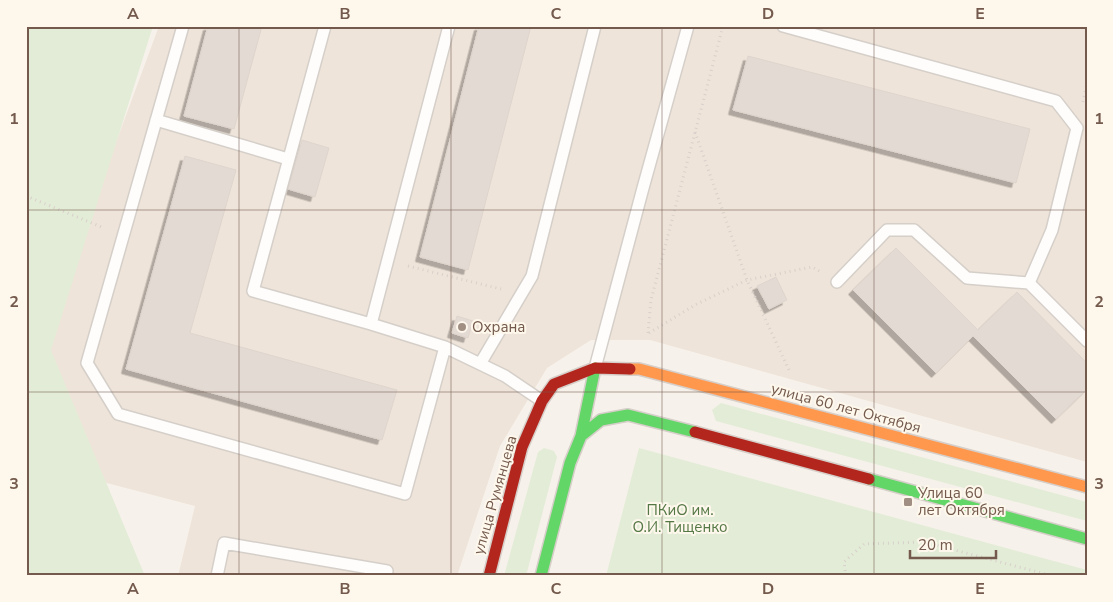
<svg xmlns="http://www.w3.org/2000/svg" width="1113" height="602" font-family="'Nunito Sans',sans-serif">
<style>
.residential{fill:#efe4d9}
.green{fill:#e3ecd6}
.building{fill:#e2dad3;stroke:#dfd5ce;filter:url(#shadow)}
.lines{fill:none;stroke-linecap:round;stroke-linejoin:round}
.lane-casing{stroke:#d5cfc9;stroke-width:14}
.fast-casing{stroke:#d6cec8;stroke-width:14}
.slow-casing{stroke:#d6cec8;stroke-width:14}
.jam-casing{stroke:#d6cec8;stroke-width:14}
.path{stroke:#d8d0cb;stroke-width:3;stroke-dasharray:1 4;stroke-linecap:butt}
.lane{stroke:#fefdfc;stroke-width:11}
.fast{stroke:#63d668;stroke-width:11}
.slow{stroke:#ff974d;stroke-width:11}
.jam{stroke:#b3261e;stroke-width:11}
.grid{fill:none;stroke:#735a4c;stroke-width:1;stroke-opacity:0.55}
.poi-dot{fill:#a18f84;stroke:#fef7ec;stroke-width:2}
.labels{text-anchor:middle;stroke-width:4;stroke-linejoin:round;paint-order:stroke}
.poi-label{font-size:15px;fill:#735a4c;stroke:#fef7ec;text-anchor:start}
.street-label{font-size:15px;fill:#735a4c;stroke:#fef7ec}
.park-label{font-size:15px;fill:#547845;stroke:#fef7ec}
.neatline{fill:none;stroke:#735a4c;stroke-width:2}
.grid-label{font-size:16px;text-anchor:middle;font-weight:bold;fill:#735a4c}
</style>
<defs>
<filter id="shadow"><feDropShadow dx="-4.5" dy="4.5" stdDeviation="0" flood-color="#0004"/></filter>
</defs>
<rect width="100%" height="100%" fill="#f6f2eb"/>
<path class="residential" d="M159,26H1087V462L650,340H591L547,368L500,446L457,576H178L195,506L26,462V348L39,351Z"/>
<path class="green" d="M26,26H153L51,350L145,576H26Z
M721,403L1087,502V521L716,421L712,410Z
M544,448L554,451L557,457L526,576H504L538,452Z
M639,448L1087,570V576H606Z"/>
<path class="building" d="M208,26H262L234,129L184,116Z
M479,26H531L468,270L420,257Z
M748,56L1030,129L1016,183L733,110Z
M302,140L329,148L315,197L288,189Z
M185,156L236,170L190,333L397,390L382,440L126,369Z
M896,248L978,330L1017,292L1087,363V389L1056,419L973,336L936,373L853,290Z
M776,277L787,300L769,309L757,286Z
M457,316L473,321L468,338L452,333Z"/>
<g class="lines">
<g class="lane-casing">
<path id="lane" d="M183,26L87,363L118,414L405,494L445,347
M325,26L253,291L371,324L445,347L505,376L542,401
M783,26L1056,101L1077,128L1052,230L1029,283
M156,120L288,159
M837,282L887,230H914L967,278L1029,283L1087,341
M371,324L449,26
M480,364L532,276L595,26
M595,368L643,188L688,26
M217,576L224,543L387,571L385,576"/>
</g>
<g class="fast-casing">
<path id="fast" d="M581,436L595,368
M869,479L1087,539
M541,576L570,463L581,436L601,420L628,415L695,432"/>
</g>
<g class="slow-casing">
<path id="slow" d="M630,369H639L1087,487"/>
</g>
<g class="jam-casing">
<path id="jam" d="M695,432L869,479
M489,576L522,447L542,401L554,384L595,368L630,369"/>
</g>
<path class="path" d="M1083,102L1087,83
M695,132L747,280L789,370
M26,196L104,228
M408,266L501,289
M648,333L651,300L723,26
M649,333L695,305L747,280L812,267L821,272
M846,576L844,562L864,544L924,542L1053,576"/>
<use href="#lane" class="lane"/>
<use href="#fast" class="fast"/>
<use href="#slow" class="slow"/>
<use href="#jam" class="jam"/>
</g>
<path class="grid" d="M239,26V576M451,26V576M662,26V576M874,26V576M26,210H1087M26,392H1087"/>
<g class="poi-dot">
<circle cx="462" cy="327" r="5"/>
<rect x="903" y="497" width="10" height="10" rx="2.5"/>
</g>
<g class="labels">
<g class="poi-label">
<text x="472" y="332">Охрана</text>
<text x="918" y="498">Улица 60<tspan x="918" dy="17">лет Октября</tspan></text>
</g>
<g class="street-label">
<text transform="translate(846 408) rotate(15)" y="5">улица 60 лет Октября</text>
<text transform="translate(495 495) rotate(-74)" y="5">улица Румянцева</text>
</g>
<g class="park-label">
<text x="680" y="515">ПКиО им.<tspan x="680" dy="17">О.И. Тищенко</tspan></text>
</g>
</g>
<rect width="1113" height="602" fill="none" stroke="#fef7ec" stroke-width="55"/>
<path d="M910 550v8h86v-8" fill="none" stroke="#735a4c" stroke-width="2.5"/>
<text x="918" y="550" font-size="15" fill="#735a4c" stroke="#fef7ec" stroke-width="4" paint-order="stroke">20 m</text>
<rect x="28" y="28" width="1058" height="546" class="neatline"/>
<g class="grid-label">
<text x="133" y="19">A</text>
<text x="345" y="19">B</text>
<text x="556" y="19">C</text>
<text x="768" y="19">D</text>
<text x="980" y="19">E</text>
<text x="14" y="124">1</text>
<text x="1099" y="124">1</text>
<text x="14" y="307">2</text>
<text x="1099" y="307">2</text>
<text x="14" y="489">3</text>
<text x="1099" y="489">3</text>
<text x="133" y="594">A</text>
<text x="345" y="594">B</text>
<text x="556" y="594">C</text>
<text x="768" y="594">D</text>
<text x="980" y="594">E</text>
</g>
</svg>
